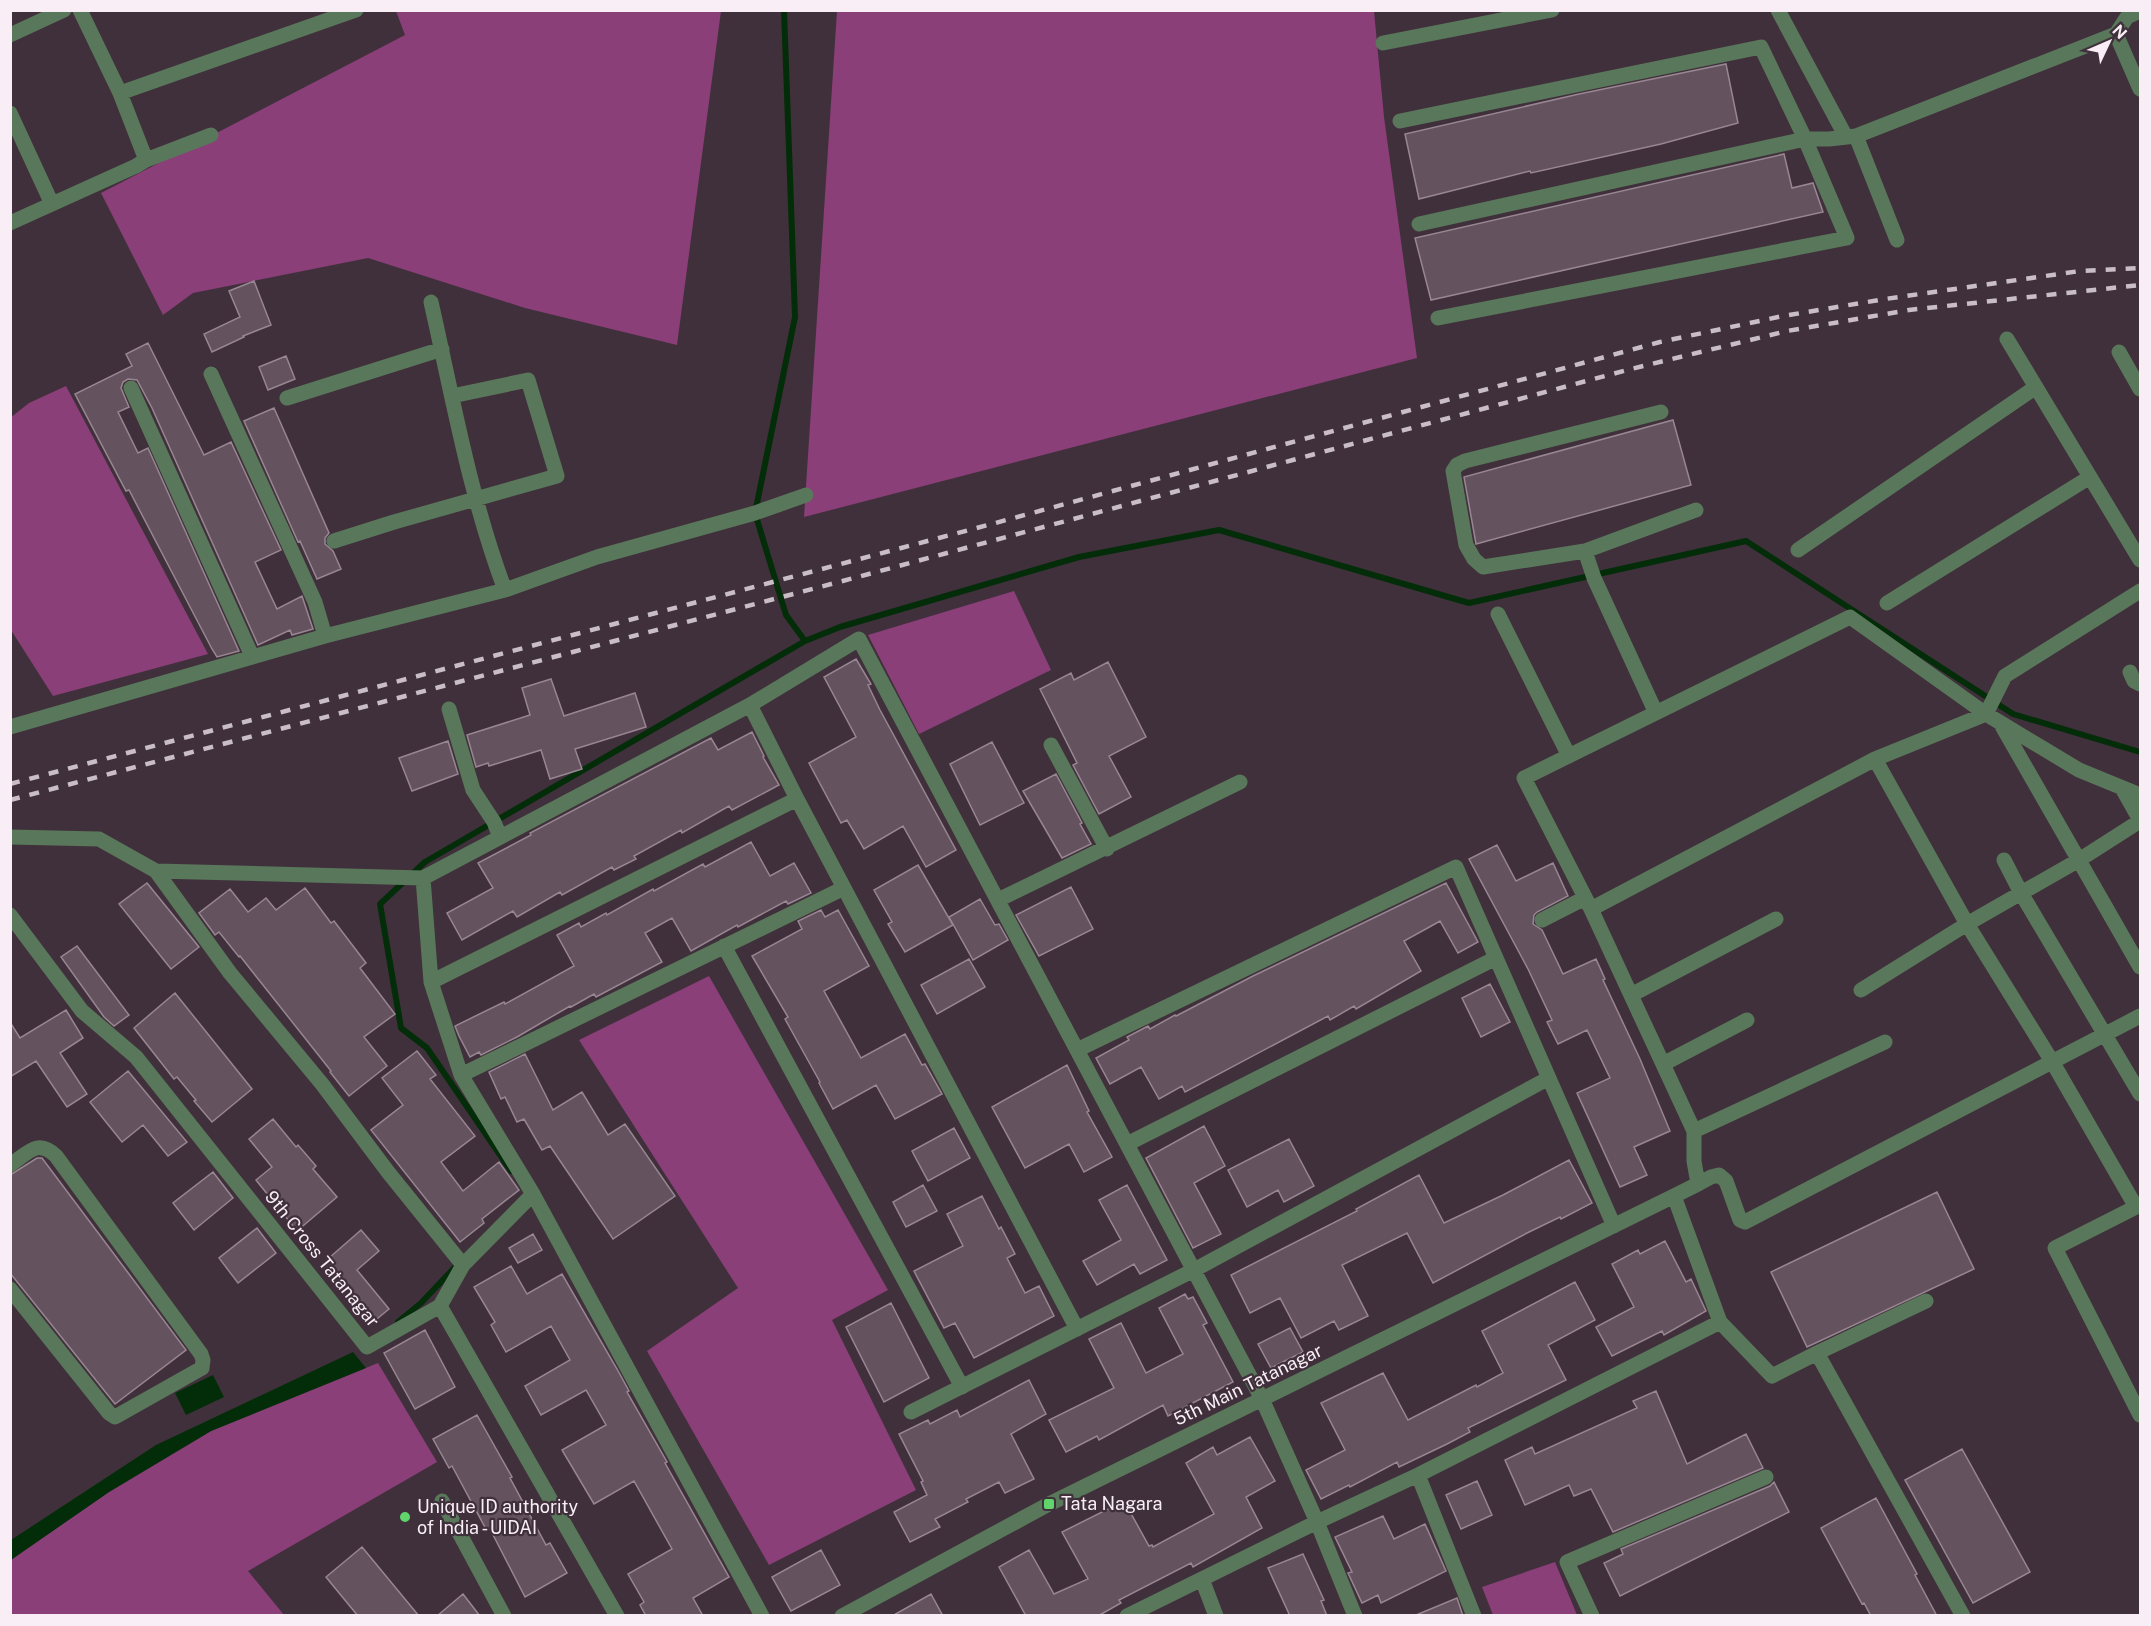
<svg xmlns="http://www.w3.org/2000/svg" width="2151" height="1626" font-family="'Public Sans',sans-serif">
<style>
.green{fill:#8a3f78}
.water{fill:#032d09}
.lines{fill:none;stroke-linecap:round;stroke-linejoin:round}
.stream{stroke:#032d09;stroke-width:6}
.building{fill:#64535f;stroke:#988692;stroke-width:1.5}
.minor{stroke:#59775a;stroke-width:15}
.rail{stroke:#cabec6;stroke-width:4.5;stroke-dasharray:10 10;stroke-linecap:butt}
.poi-dot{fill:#5fd56b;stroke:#40303b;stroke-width:2}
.labels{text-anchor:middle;stroke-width:4.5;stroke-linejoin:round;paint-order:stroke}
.street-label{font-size:18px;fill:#f9eef5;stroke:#40303b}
.poi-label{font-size:18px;fill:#f9eef5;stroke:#40303b;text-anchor:start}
</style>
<rect width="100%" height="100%" fill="#40303b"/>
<path class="green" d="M396,11H721L677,345L525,308L368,258L193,293L163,315L101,193L405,35Z
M837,11H1374L1384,117L1417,358L804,517Z
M66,386L208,654L53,696L11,630L10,418L29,403Z
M1014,591L1051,670L919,734L868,635Z
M709,976L888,1290L832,1320L916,1490L769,1565L647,1351L738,1288L579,1040Z
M378,1363L437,1462L248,1571L284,1615H11L10,1560L109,1492L211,1431Z
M1555,1562L1577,1615H1493L1482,1587Z"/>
<path class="water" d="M353,1352L366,1368L211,1431L109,1492L11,1560V1540L156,1445Z
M213,1375L224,1397L186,1415L175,1393Z"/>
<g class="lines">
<path class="stream" d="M784,10L795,317L755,513L786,615L805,641
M511,1171L427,1048L401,1028L380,904L425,862L805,641L840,627L1079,557L1219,530L1469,603L1746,541L2013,714L2140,752
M398,1322L421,1303L457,1265"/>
</g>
<path class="building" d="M1726,64L1738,123L1661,144L1531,173L1530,171L1419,199L1405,134L1579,94Z
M1784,154L1792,188L1813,183L1823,212L1431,300L1415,238Z
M254,281L271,325L243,336L244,337L212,352L204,334L240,317L229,291Z
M148,343L204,455L231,442L281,550L255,562L277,609L302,596L313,629L292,635L290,630L258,645L152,408L137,380L128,379L123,382L121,388L129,407L118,412L138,453L148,448L239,651L217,657L212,649L129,490L126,491L75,394L132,366L126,354Z
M286,356L295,379L268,390L259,367Z
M274,408L329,533L325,538V544L333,551L341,569L317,579L300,541L298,542L244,421Z
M1673,420L1691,485L1476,544L1464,477Z
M856,659L871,684L868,685L880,710L956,850L926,867L903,826L864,849L847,820L841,823L809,763L856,737L824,677Z
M1108,662L1146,737L1109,756L1131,797L1099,814L1073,765L1077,763L1040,689L1071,673L1074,680Z
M551,679L564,716L635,693L646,727L575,749L582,769L550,779L541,750L489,766L488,763L476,767L467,735L530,715L522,688Z
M752,732L764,756L763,757L779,785L732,810L729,806L682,833L681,830L634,856L636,859L614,870L612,867L562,895L560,892L517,917L513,911L462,940L447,913L493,888L478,863L531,835L530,833L711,738L718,750Z
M448,741L458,774L412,791L399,758Z
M992,742L1024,803L980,825L950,764Z
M1056,774L1082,823L1080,824L1091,844L1062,858L1023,791Z
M751,842L770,876L794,863L811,893L788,904L786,901L738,927L737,925L691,951L672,918L645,933L662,962L596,997L594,994L571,1007L570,1006L517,1037L481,1055L479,1052L470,1057L459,1036L455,1026L504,1002L505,1004L574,966L557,935L579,923L581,927L606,913L607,915L653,889L654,891L703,864L705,867Z
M1497,845L1516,881L1553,863L1568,896L1537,912L1534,915L1533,924L1542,930L1563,974L1596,959L1605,979L1603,980L1640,1059L1670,1131L1634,1147L1647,1175L1620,1187L1577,1093L1610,1078L1587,1030L1558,1044L1547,1022L1552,1020L1528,969L1469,859Z
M918,865L953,925L905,952L888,924L892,922L874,890Z
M147,883L199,947L171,969L119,904Z
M1446,883L1478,942L1458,953L1440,921L1433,925L1404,941L1421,971L1356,1009L1354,1006L1330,1020L1328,1016L1185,1092L1182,1086L1159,1099L1141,1067L1110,1084L1096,1058L1129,1040L1127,1037L1148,1026L1150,1029L1175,1015L1176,1016L1253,976Z
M1071,887L1093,929L1039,956L1016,915Z
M305,888L331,923L334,921L366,963L360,968L395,1014L364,1037L387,1066L349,1096L330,1072L331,1071L240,956L239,957L219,932L215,935L199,913L230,889L248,912L266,898L276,910Z
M980,899L995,925L999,924L1008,940L973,960L949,917Z
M821,910L825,917L838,910L869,966L824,991L861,1058L905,1034L922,1065L925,1064L942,1094L895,1119L876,1085L833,1109L819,1083L820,1082L785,1019L788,1017L752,956L802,929L798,921Z
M77,946L129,1015L114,1026L104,1017L61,957Z
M969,959L985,987L937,1014L921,985Z
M1490,984L1510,1022L1481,1037L1462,998Z
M175,993L252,1089L212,1122L194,1101L196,1100L177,1077L174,1079L134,1028Z
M66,1010L83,1038L60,1053L87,1094L67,1107L36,1061L10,1077V1022L20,1038Z
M417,1051L436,1075L430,1079L475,1136L441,1162L463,1191L499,1162L519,1190L482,1219L484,1223L460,1242L371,1130L403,1105L382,1078Z
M525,1054L553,1110L582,1092L608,1135L625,1124L675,1196L613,1239L550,1146L542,1150L524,1119L517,1122L505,1097L501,1099L489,1072Z
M1067,1065L1089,1111L1087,1112L1112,1157L1084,1172L1069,1144L1025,1168L992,1107Z
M128,1071L187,1142L168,1156L143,1125L122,1142L90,1102Z
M273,1119L296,1147L298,1145L316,1166L313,1169L337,1197L297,1231L256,1180L272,1167L249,1139Z
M1204,1126L1225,1166L1194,1183L1221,1234L1193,1248L1146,1158Z
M954,1128L970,1158L928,1181L912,1151Z
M1289,1139L1314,1186L1284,1202L1278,1190L1247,1207L1228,1170Z
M37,1158H42L186,1350L115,1404L10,1273V1175Z
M1569,1160L1592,1203L1561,1219L1560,1217L1527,1233L1433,1283L1407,1233L1342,1265L1368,1316L1339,1330L1334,1321L1301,1338L1280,1298L1250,1313L1231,1275L1357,1211L1356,1209L1419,1175L1444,1223L1503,1195Z
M213,1172L233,1198L194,1230L173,1203Z
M923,1185L937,1211L906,1227L893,1202Z
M1127,1185L1167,1260L1140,1274L1134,1264L1097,1285L1083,1261L1121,1240L1099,1200Z
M1937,1192L1974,1269L1807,1347L1771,1272Z
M982,1196L999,1229L1001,1227L1015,1254L1007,1258L1025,1293L1039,1286L1054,1316L974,1358L955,1323L944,1328L914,1271L963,1246L947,1214Z
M257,1228L276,1253L238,1283L219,1258Z
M361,1230L379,1251L357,1270L389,1309L372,1323L321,1265Z
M533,1234L542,1250L518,1263L509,1248Z
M1665,1241L1686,1282L1691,1279L1706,1311L1664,1335L1662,1331L1612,1356L1596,1327L1634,1307L1612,1264L1638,1250L1640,1254Z
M511,1266L527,1294L562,1274L617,1369L629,1391L627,1392L667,1462L665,1463L729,1577L693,1598L703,1616H646L640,1605L644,1602L628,1574L672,1549L634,1481L594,1504L562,1450L606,1425L586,1390L541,1415L525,1386L570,1360L551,1326L506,1352L491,1325L495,1322L474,1287Z
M1575,1282L1595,1320L1548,1345L1566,1380L1468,1428L1470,1432L1447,1444L1399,1467L1397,1462L1350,1487L1349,1485L1321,1499L1306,1470L1345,1450L1321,1403L1383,1373L1408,1420L1476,1385L1477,1387L1503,1373L1482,1331Z
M1185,1294L1188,1299L1193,1297L1207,1323L1203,1325L1233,1382L1168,1416L1163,1405L1099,1440L1097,1436L1066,1452L1049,1420L1114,1388L1089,1339L1121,1323L1146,1373L1183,1354L1159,1308Z
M891,1303L929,1378L884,1402L846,1327Z
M1290,1328L1303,1352L1271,1368L1258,1344Z
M425,1330L455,1387L415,1409L384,1353Z
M1029,1380L1046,1414L1011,1434L1034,1479L1005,1493L999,1482L966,1499L968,1502L935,1519L940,1527L910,1542L894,1512L927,1495L921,1482L923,1481L899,1434L928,1420L930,1424L957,1410L960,1417Z
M1656,1391L1687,1464L1746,1434L1763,1468L1613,1532L1591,1489L1574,1496L1569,1485L1525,1505L1505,1460L1532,1447L1535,1454L1637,1408L1633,1401Z
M477,1415L512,1477L510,1478L546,1545L550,1543L567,1573L525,1597L490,1529L487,1531L452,1466L449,1468L433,1439Z
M1250,1437L1275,1481L1246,1497L1262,1528L1193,1567L1191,1563L1119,1600L1121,1603L1098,1616H1026L999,1567L1029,1550L1054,1594L1088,1579L1062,1532L1124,1501L1149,1546L1152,1545L1153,1547L1214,1514L1186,1463L1213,1447L1217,1455Z
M1962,1449L2030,1572L1973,1603L1905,1480Z
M1477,1481L1492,1515L1461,1529L1446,1495Z
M1774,1482L1789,1512L1620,1596L1604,1563L1623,1554L1621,1549L1770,1486Z
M1876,1498L1917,1574L1915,1575L1937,1616H1871L1864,1603L1862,1604L1821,1528Z
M1383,1516L1394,1539L1425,1524L1446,1571L1381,1603L1378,1595L1362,1603L1348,1573L1352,1572L1335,1537Z
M362,1547L419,1616H358L326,1577Z
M821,1550L840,1585L791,1611L772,1577Z
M1303,1554L1324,1600L1321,1601L1327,1616H1290L1268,1568Z
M463,1594L480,1616H437Z
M931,1594L943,1616H892Z
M1457,1598L1463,1616H1416V1615Z"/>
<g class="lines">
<path class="minor" d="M1778,10L1846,137
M2140,11L2127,17L2116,34L2140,89
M10,35L64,10
M1383,43L1552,10
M120,93L356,10
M10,113L52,204
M1400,121L1761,47L1805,139L1847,238L1438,318
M1856,136L1897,240
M146,160L211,135
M10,223L136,166L146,160L120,93L80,10
M1419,224L1805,139H1829L1856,136L2116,34
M431,302C453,399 470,497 505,590L597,557L755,513L806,495
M2007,339L2140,560
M2119,352L2140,389
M211,374L315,602L325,636
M131,388L252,656
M287,398L442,349
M334,541L394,522L557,476L528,380L452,396
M1798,550L2036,387
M1585,551L1696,510
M1887,603L2090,477
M1498,614L1569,756
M2130,672L2134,681L2140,684
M449,709L473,790L494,822L500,837
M1656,713L1594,578L1585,551L1483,567L1474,559L1466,545L1453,471L1457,465L1465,461L1661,412
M2002,726L2140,967
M10,727L325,636L505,590
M1051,745L1107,849
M1875,759L1967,924L2053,1063L2136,1207
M2122,788L2140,820
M10,837L99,839L156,871L230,973L322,1084L388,1172L463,1265L440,1306
M2004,860L2021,893L2140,1094
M156,871L423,878L750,705
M423,878L431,982L461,1075L533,1194L463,1265
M998,900L1240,782
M1591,909L1875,759L1986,714L2005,676L2140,591
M10,915L82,1011L136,1057L367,1347L440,1306L617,1616
M1542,920L1585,898
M724,946L962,1387
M431,982L797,799
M1861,990L1967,924L2079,860L2140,821
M1631,995L1776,919
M1077,1050L1456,867L1614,1226
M1663,1064L1747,1020
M461,1075L844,888
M1694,1131L1885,1042
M1127,1144L1496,958
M10,1165C28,1153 38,1138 56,1156L201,1354L203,1360L202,1368L115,1417L109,1413L10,1289
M1698,1184L1711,1177L1719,1175L1726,1181L1740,1220L1745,1222L2140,1016
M533,1194L762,1616
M2140,1205L2055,1248L2140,1415
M1720,1322L1674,1196L1698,1184L1694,1161V1131L1591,909L1524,778L1850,617L1986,714L2079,770L2140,795
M1077,1329L797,799L750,705L859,639L1262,1399L1317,1522L1355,1616
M1817,1353L1926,1301
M911,1412L1194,1270L1549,1078
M1418,1475L1474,1616
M442,1501L504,1616
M1202,1579L1216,1616
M842,1616L1049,1504L1674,1196
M1127,1616L1317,1522L1418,1475L1720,1322L1772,1376L1817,1353L1963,1616
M1592,1616L1567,1562L1766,1477"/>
<path class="rail" d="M10,784L988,525L1660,342L1783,316L1885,299L2080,271L2140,268
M10,800L854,578L1631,369L1787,331L1909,310L2140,285"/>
</g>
<g class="poi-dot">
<rect x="1043" y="1498" width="12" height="12" rx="3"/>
<circle cx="405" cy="1517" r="6"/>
</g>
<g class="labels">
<g class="street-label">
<text transform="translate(322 1259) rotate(51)" y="6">9th Cross Tatanagar</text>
<text transform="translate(1248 1385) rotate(-26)" y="6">5th Main Tatanagar</text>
</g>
<g class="poi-label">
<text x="1061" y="1510">Tata Nagara</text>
<text x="417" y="1513">Unique ID authority<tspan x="417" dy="21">of India - UIDAI</tspan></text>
</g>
</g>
<rect width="2151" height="1626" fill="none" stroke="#f9eef5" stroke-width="24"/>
<g transform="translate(2109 42) rotate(46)" stroke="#40303b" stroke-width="4.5" paint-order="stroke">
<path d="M0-4.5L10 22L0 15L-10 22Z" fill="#f9eef5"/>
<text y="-9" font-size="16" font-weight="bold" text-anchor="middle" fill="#f9eef5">N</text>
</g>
</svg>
